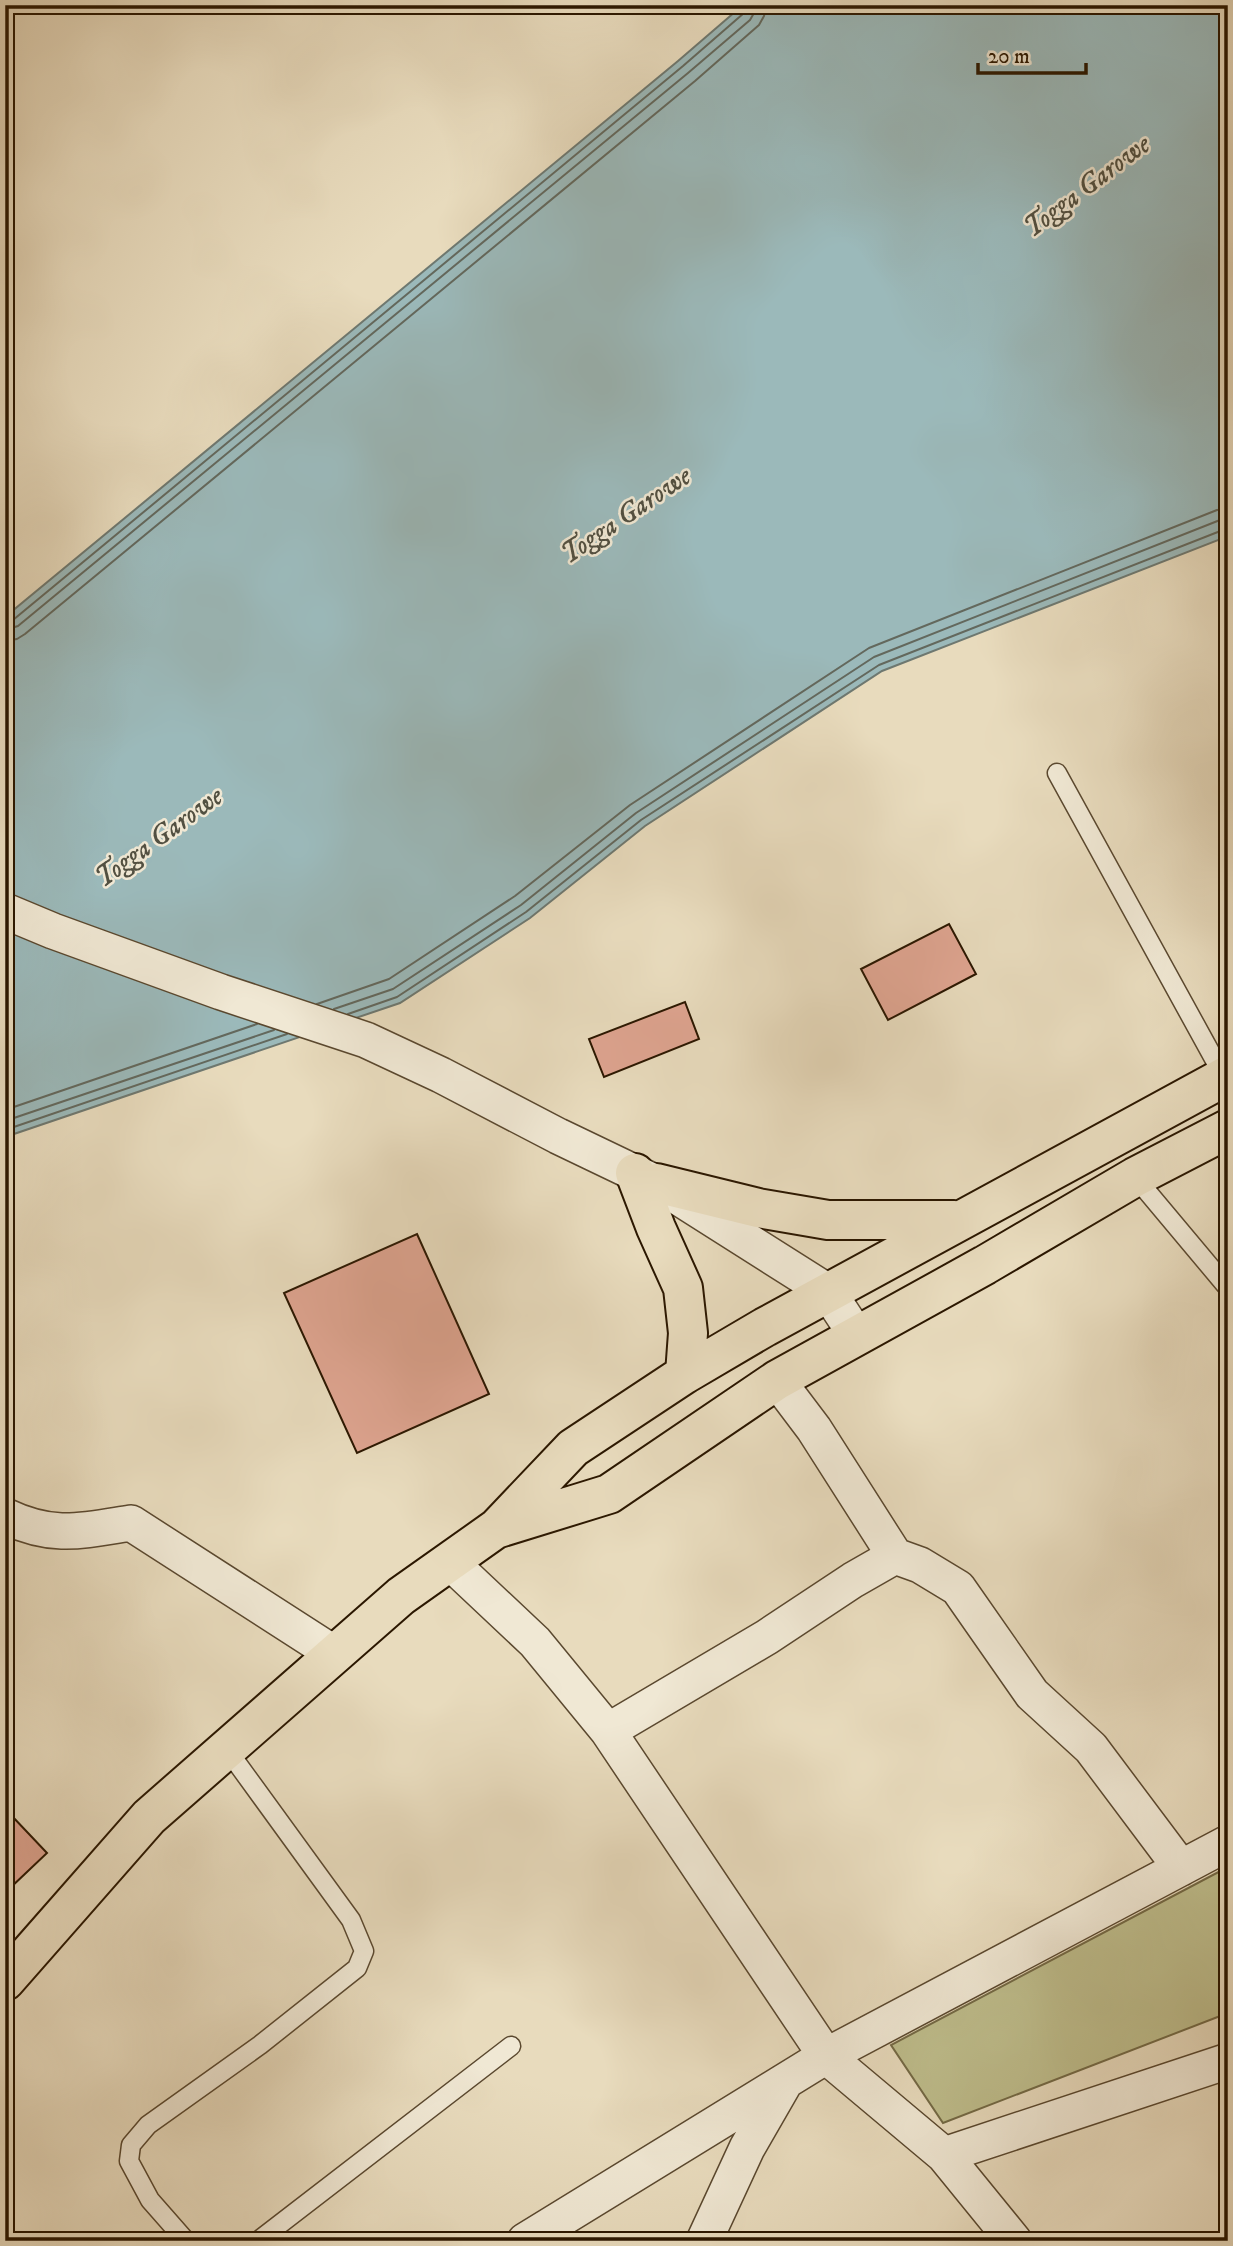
<svg xmlns="http://www.w3.org/2000/svg" width="1233" height="2246" font-family="'IM FELL DW Pica',serif">
<style>
.green{fill:#bebd8c;stroke:#746a46;stroke-width:2}
.water{fill:#9bb9ba;stroke:#6e7870;stroke-width:2}
.lines{fill:none;stroke-linecap:round;stroke-linejoin:round}
.shore{stroke:#63685d;stroke-width:2}
.building{fill:#dea490;stroke:#2b1700;stroke-width:2}
.lane-casing{stroke:#5a482f;stroke-width:21}
.street-casing{stroke:#5a482f;stroke-width:38}
.primary-casing{stroke:#2b1700;stroke-width:42}
.lane{stroke:#f0e8d4;stroke-width:18}
.street{stroke:#f0e8d4;stroke-width:35}
.primary{stroke:#e8dbbd;stroke-width:38}
.labels{text-anchor:middle;stroke-width:5;stroke-linejoin:round;paint-order:stroke}
.water-label{font-size:28px;font-style:italic;fill:#525041;stroke:#f0e8d4}
</style>
<rect width="100%" height="100%" fill="#e8dbbd"/>
<filter id="stains"><feTurbulence type="fractalNoise" baseFrequency=".00286" numOctaves="4"/><feColorMatrix values="0 0 0 0 .2 0 0 0 0 .09 0 0 0 0 .02 0 0 0 .5 -.17"/></filter>
<radialGradient id="worn" r=".72"><stop offset=".6" stop-color="#630" stop-opacity="0"/><stop offset="1" stop-color="#630" stop-opacity=".3"/></radialGradient>
<path class="green" d="M1228,1867V2013L943,2123L891,2045Z"/>
<path class="water" d="M743,5H1228V533L1221,539L882,671L645,826L530,918L400,1003L5,1137V617L678,61Z"/>
<g class="lines">
<path class="shore" d="M5,622L13,620L683,66L744,13L746,5
M5,630L18,626L688,73L750,20L754,13L755,5
M5,641L17,639L25,634L695,81L759,25L764,16L766,5
M317,1004L389,979L515,896L630,805L869,648L1217,510L1228,509
M334,1009L393,989L521,905L636,813L874,657L1220,520H1228
M348,1014L397,997L526,912L641,820L879,665L1228,528
M5,1110L257,1024
M5,1121L274,1030
M5,1130L287,1034"/>
</g>
<path class="building" d="M949,924L976,974L888,1020L861,969Z
M685,1002L699,1039L604,1077L589,1039Z
M417,1234L489,1394L357,1453L284,1293Z
M11,1815L47,1853L9,1889L5,1885V1821Z"/>
<g class="lines">
<g class="lane-casing">
<path id="lane" d="M1057,773L1224,1077
M1135,1177L1228,1288
M186,2241L150,2200L129,2161L131,2145L148,2125L260,2045L357,1968L364,1951L351,1920L226,1748
M258,2241L511,2046"/>
</g>
<g class="street-casing">
<path id="street" d="M5,911L53,931L221,992L366,1040L441,1075L558,1136L656,1183L828,1292L857,1336
M777,1380L814,1429L895,1556
M5,1516C53,1539 81,1531 131,1523L333,1653
M450,1562L535,1642L608,1731L826,2056L944,2155L1014,2241
M608,1731L767,1637L853,1580L895,1556L920,1565L958,1588L1032,1694L1091,1748L1181,1868
M944,2155L1228,2061
M525,2241L826,2056L1228,1843
M704,2241L747,2148L785,2082"/>
</g>
<g class="primary-casing">
<path id="primary" d="M635,1173L656,1228L683,1288L688,1333L685,1374
M656,1183L758,1208L828,1220H954
M499,1528L609,1494L777,1380L985,1265L1135,1177L1228,1129
M5,1981L149,1817L401,1596L497,1528L573,1448L685,1374L765,1327L1228,1075"/>
</g>
<use href="#lane" class="lane"/>
<use href="#street" class="street"/>
<use href="#primary" class="primary"/>
</g>
<g class="labels">
<g class="water-label">
<text transform="translate(1086 185) rotate(-37)" y="10">Togga Garowe</text>
<text transform="translate(625 514) rotate(-34)" y="10">Togga Garowe</text>
<text transform="translate(158 836) rotate(-36)" y="10">Togga Garowe</text>
</g>
</g>
<rect width="1233" height="2246" fill="none" stroke="#e8dbbd" stroke-width="28"/>
<rect x="7" y="7" width="1219" height="2232" fill="none" stroke="#2b1700" stroke-width="3.5"/>
<rect x="14" y="14" width="1205" height="2218" fill="none" stroke="#2b1700" stroke-width="2"/>
<path d="M978 63v10h108v-10" fill="none" stroke="#2b1700" stroke-width="3.5"/>
<text x="988" y="63" font-size="21" fill="#2b1700" stroke="#f0e8d4" stroke-width="5" paint-order="stroke">20 m</text>
<rect width="100%" height="100%" filter="url(#stains)"/>
<rect width="100%" height="100%" fill="url(#worn)"/>
</svg>
